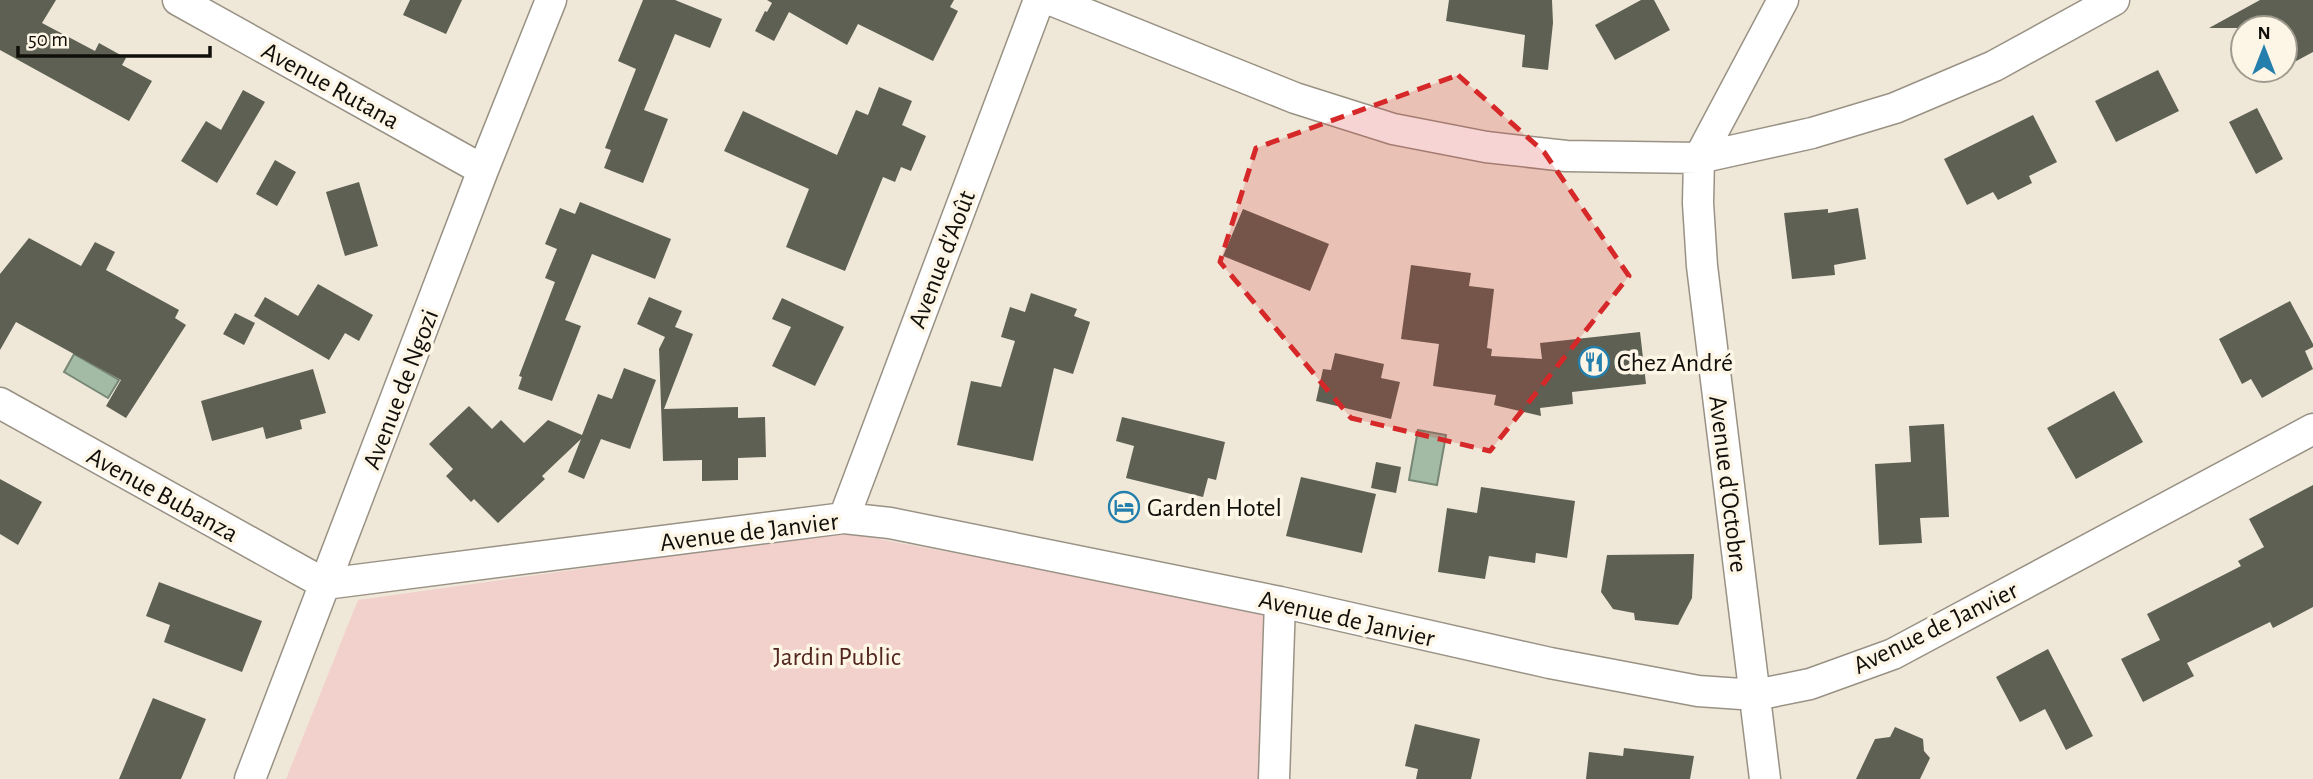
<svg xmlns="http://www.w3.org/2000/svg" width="2313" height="779" font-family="'Alegreya Sans',sans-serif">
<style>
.green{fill:#f2d1cd}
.water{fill:#a3baa4;stroke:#778776;stroke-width:2}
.building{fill:#5d6052}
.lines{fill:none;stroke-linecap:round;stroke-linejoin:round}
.minor-casing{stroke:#999284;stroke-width:33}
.minor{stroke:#fff;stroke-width:30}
.marked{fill:#d62828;fill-opacity:0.2;stroke:#d62828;stroke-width:5;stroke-dasharray:14 9;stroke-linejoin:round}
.labels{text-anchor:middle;stroke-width:7;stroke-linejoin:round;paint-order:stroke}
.street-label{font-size:26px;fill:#110f0a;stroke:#fdf6e6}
.poi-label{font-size:26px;fill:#110f0a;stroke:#fdf6e6;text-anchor:start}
.park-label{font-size:26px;fill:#532521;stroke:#fdf6e6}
</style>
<rect width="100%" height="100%" fill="#efe8d9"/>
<path class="green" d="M842,532L1274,613L1267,779H286L358,600Z"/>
<path class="water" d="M74,354L119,380L108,398L64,372Z
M1418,430L1446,435L1437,485L1409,480Z"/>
<path class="building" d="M0,0H56L42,23L95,51L99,43L126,58L122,65L152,81L129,121L0,50Z
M410,0H462L446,34L403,15Z
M643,0H675L722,19L710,48L675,34L644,110L668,119L643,183L604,168L611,150L605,148L636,69L618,61Z
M767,0H954L950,7L958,11L933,61L858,24L847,45L789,12L774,41L755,31L765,11L767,12L772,3Z
M1449,0H1552L1553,23L1548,70L1522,67L1525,35L1446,21Z
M1641,0H1654L1670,30L1615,60L1595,25Z
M2260,0H2313V52L2285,67V28H2209Z
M2158,70L2179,111L2116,142L2095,101Z
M879,87L912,101L902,125L926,136L911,171L901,167L895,182L883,177L845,271L786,247L809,189L724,151L743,111L837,155L856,110L868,115Z
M243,90L265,102L217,183L181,161L206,121L221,130Z
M2257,108L2283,159L2256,174L2229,122Z
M2033,115L2057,162L2029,176L2032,183L1998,200L1993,192L1967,205L1944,159Z
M275,160L296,172L277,206L256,194Z
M359,182L378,246L345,256L326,192Z
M580,202L671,239L655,279L592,254L565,320L581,326L552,401L518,389L522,377L519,376L555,282L545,278L557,249L545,244L560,208L575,214Z
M1858,208L1866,259L1834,265L1835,275L1792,279L1784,213L1828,209V213Z
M1243,209L1329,244L1310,291L1223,256Z
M29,238L81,266L95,242L115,252L106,270L179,310L175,318L186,325L126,418L106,406L121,380L16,322L0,350V274Z
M1411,265L1471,273L1469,286L1494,289L1487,348L1492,349L1491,356L1542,359L1540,343L1640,332L1646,384L1572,392L1573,404L1540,408L1541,416L1494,405L1496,395L1433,386L1439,344L1401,339Z
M318,284L373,315L359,341L345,333L329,360L254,316L265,297L298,316Z
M1031,293L1077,309L1074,316L1090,322L1073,374L1054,368L1033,461L957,445L971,381L1001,387L1015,341L1001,337L1010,307L1025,312Z
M649,297L682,311L675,327L693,334L664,409L738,407V418L765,417L766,457L738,458V480L702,481V460L663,461L659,349L665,337L637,324Z
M782,298L844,327L815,386L772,366L791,327L772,319Z
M2290,301L2313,344V347L2305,351L2313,369L2262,398L2251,379L2242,384L2219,339Z
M235,313L255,323L244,345L223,334Z
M1335,353L1384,364L1381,378L1400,382L1391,419L1316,401L1323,369L1331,370Z
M624,368L656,380L630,449L601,439L584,479L568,472L581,439L542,476L545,479L498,523L474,499L471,502L446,476L453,469L429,444L469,406L492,429L501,420L524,443L548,420L582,435L598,394L612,399Z
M313,369L326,413L300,420L302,429L266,439L263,427L212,441L201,401Z
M2114,391L2143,442L2076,479L2047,428Z
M1122,417L1225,442L1216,480L1208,478L1203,497L1126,478L1134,446L1116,441Z
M1944,424L1949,517L1920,518L1922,543L1879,545L1875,464L1911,462L1909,426Z
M1376,462L1401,467L1396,493L1371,488Z
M1301,477L1376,494L1362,553L1286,536Z
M0,479L42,502L18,545L0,534Z
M2313,485V607L2273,628L2270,622L2187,663L2194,676L2143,702L2121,659L2160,640L2147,614L2241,566L2238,561L2264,547L2249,519Z
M1481,487L1575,501L1567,558L1536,553L1535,563L1489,556L1485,579L1438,572L1447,508L1477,513Z
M1694,554L1692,598L1678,625L1635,620L1634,613L1613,609L1601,592L1607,555Z
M159,582L262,621L242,672L164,642L170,625L146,616Z
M2048,649L2093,736L2066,750L2045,709L2020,722L1996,677Z
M153,698L206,719L181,779H119Z
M1415,724L1480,739L1471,779H1416L1418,769L1405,766Z
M1895,727L1923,739L1924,751L1930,758L1920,779H1856L1875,739L1890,737Z
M1624,748L1694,756L1690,779H1586L1589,752L1623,756Z"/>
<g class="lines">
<g class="minor-casing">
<path id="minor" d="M178,0L483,170
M1051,0L1295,98L1393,129L1486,147L1566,156L1699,158L1812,133L1895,108L1994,66L2114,0
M0,403L325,584L844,518L890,523L1280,602L1550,663L1698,691L1756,695L1810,684L1893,654L2313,429
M844,518L1039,0
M250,779L483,170L551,0
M1274,779L1280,602
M1765,779L1702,266L1698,203L1699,158L1783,0"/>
</g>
<use href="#minor" class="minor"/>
</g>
<path class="marked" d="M1458,75L1544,152L1629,276L1490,451L1351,418L1220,262L1256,148Z"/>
<defs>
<g id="restaurant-ring" transform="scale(1.575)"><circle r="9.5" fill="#fdf6e6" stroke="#257fad" stroke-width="1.5"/><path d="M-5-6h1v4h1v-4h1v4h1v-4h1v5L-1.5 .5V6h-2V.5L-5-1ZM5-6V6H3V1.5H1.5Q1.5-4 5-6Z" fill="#257fad"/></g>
<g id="hotel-ring" transform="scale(1.575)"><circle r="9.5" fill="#fdf6e6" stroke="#257fad" stroke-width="1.5"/><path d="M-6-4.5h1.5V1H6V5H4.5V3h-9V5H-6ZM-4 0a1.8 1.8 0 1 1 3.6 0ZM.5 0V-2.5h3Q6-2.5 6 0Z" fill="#257fad"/></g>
</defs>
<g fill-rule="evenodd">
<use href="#restaurant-ring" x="1594" y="362"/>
<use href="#hotel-ring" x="1124" y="507"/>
</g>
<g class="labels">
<g class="street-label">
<text transform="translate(331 85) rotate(29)" y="9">Avenue Rutana</text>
<text transform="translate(941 259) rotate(-69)" y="9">Avenue d'Août</text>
<text transform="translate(400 389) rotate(-69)" y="9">Avenue de Ngozi</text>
<text transform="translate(1729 484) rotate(83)" y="9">Avenue d'Octobre</text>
<text transform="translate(163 494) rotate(29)" y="9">Avenue Bubanza</text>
<text transform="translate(749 531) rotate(-7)" y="9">Avenue de Janvier</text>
<text transform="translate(1347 618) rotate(13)" y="9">Avenue de Janvier</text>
<text transform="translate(1935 627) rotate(-26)" y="9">Avenue de Janvier</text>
</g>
<g class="poi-label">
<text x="1617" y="371">Chez André</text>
<text x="1147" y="516">Garden Hotel</text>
</g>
<g class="park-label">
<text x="837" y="665">Jardin Public</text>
</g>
</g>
<g transform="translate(2264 49)"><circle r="33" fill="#fdf6e6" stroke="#9f9a8e" stroke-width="2"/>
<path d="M0-5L12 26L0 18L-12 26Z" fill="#257fad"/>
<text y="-10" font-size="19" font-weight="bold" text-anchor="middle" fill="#110f0a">N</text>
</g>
<path d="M18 46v10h192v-10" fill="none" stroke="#110f0a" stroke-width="3.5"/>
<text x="28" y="46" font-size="21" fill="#110f0a" stroke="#fdf6e6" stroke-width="5" paint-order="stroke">50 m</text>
</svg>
